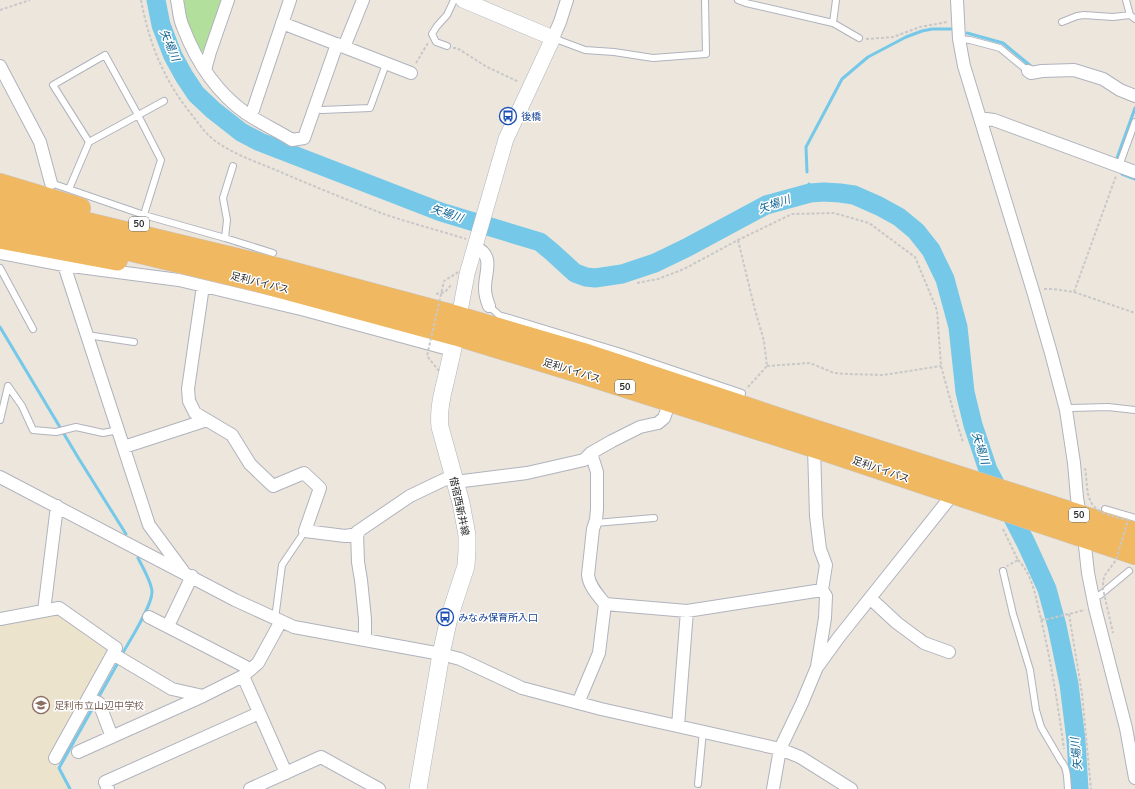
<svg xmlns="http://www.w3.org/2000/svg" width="1135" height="789" font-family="Mulish,'Noto Sans JP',sans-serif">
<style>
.education{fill:#ece3cd}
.green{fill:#b2df9c}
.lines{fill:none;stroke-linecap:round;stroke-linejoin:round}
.stream{stroke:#75c8e8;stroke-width:3}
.river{stroke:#75c8e8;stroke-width:19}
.service-casing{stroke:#b0b3bd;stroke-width:8}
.minor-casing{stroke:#b0b3bd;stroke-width:14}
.tertiary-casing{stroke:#b0b3bd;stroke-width:16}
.secondary-casing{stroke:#b0b3bd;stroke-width:18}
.trunk-casing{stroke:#c8c8c8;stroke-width:22}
.path{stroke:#c8c8c8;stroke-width:2;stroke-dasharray:3 2;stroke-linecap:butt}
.service{stroke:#fff;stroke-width:6}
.minor{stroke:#fff;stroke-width:12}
.tertiary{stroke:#fff;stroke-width:15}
.secondary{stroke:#fff;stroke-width:17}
.trunk{stroke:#f0b861;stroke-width:21}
.path-bridge{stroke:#c8c8c8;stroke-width:2;stroke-dasharray:3 2;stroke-linecap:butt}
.labels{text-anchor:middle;stroke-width:3;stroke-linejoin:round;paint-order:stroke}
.shield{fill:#fff;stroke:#6a6a6a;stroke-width:1}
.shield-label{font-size:9px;font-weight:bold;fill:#2a2a2a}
.transit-label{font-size:10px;fill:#164399;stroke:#fff;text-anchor:start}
.street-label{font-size:10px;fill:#2a2a2a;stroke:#fff}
.education-label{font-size:10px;fill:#785e54;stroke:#fff;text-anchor:start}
.water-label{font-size:11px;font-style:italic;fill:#146695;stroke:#fff}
</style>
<rect width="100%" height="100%" fill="#ece6dd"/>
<path class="education" d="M57,612L111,653L52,757L68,789H0V623Z"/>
<path class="green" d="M181,0H223L205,51L197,52L185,24Z"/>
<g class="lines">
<path class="stream" d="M967,33L1003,43L1032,67
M1117,158L1135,108
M807,172L806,147L842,79L868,57L906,37L922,31L932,29H953
M1122,174L1135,179
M809,184L810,193
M0,327L79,459L126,534
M121,656C129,642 152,606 152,592C152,583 142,566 138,558
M97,700L119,661
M70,789L59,768L95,704"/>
<path class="river" d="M156,0L161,25L173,56L184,76L196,94L213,110L241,132L260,142L441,212L540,242L552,252L575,273L586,277L595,278L622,274L655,263L686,248L766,205L810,193L824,192L840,193L854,195L879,206L899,217L916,231L931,250L945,279L958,327L965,392L973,425L988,470L1026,543L1047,589L1057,626L1069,684L1076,740L1079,789"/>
<g class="service-casing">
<path id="service" d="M738,0L746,3L833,23
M836,0L833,23L859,38
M1126,0L1130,15L1135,19
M1062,22L1077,16L1084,15L1113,17L1130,15
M553,38L585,50L614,52L653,58L706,54L705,0
M959,39L970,40L1000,48L1028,71
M447,46L436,42L432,34L437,26L447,15L454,0
M314,109L322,110L370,108L386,64
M89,142L53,85L105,55L138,115L161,160L141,224
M1119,166L1135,122
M51,183L144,215L225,238L273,253
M69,189L89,142L164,101
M225,238L227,220L223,198L233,166
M0,268L33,329
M489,306L499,315L621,352L742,393L740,403
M87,335L134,342
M1066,410L1071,408L1108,407L1135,410
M0,420L8,386L22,406L33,430L56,432L76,427L103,433L118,430
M1105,509L1135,518
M595,523L654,518
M1003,571L1013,614L1030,670L1036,710L1041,727L1061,761C1068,768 1067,780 1068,789
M1093,597L1100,595L1129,571
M275,619L282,565L305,531
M698,784L703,731"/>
</g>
<g class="minor-casing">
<path id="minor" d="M177,0C179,9 179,19 183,27C196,61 217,93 247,114C262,124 278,131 292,140L304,138L337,44
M957,0L959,39L964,66L1033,291L1051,353L1066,410L1074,463L1077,498L1084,537L1088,573L1095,608L1126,728L1135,778
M282,23L411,73
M553,38L560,22L567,0
M344,47L363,0
M0,66L40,142L51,183
M205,70L210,52L228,0
M1028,71L1031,73L1042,71L1074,70L1103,79L1120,90L1135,96
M248,114L253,110L290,0
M981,120L986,119L994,120L1135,172
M475,247C495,256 485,271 485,288C485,295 487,301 489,306
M0,253L64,265L179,280L305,310L452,350
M64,265L149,525L183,571
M203,286L188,389L189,401L195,413L232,435L250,464L273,486L304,473L320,488L305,531L345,536L358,534
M124,447L207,420
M0,477L235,600L294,627L441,654L460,659L522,688L601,709L780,749L800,757L851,789
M455,482L527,473L584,460L591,453L612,441L640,427L658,423L664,418L670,401
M870,598L897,623L924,643L949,652
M605,604L687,611L822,590
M44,611L57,506
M149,617L250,669
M0,619L59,608L116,648L55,758
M168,626L192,576
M365,640V619L361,580L358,562L357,532L410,496L454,475
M113,654L172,689L203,696
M818,666L839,637L953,494
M243,676L286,773
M89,698L99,703L112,737
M578,703L599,653L605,604C598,595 589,586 588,575L593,529L596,520L597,509V472L591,453
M678,726L687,611
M78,752L203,696L243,676L258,663L281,621
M108,789L105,782L259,713
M250,789L321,757L379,789
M773,789L780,749L802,703L817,667L825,618L826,596L822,590L826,565L820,549L816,516L814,447"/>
</g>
<g class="tertiary-casing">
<path id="tertiary" d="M459,317L467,274L506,139L553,38L463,0"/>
</g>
<g class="secondary-casing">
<path id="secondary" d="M418,789L441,654L449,618L466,566L467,550V535L461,503L440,427C438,408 443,392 447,375C451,357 455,340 458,323"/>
</g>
<g class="trunk-casing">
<path id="trunk" d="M0,184L80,208
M0,202L276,268L459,317L582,353L814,430L1135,533
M0,219L260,282L456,335L584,374L814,447L1135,554
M0,238L117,260"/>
</g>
<path class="path" d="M141,0C149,43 164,81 192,115C199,124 205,133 214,140C234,155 260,163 283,173C315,187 348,200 381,213C409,223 438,230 466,239
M0,10L30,0
M866,39L893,37L920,27L947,22
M453,48H457L487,67L519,82
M416,63L428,43
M738,240L755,310L764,341L767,366L748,387
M637,283L658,279L684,269L738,240L792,214L834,213L869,223L915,257L937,310L941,366L955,417L963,442
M1044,289H1053L1074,292L1116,176
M1074,292L1135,313
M436,294L445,292L452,284
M767,366L810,363L834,373L848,374L883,375L941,366
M1003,529L1018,560L1007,566
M1018,560C1033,575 1036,599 1041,619C1051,662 1058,705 1064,749
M1069,614L1082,694L1091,789
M1041,619L1044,620L1085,610"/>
<use href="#service" class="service"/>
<use href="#minor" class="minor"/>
<use href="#tertiary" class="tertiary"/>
<use href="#secondary" class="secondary"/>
<use href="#trunk" class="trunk"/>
<path class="path-bridge" d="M439,371L427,356L444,281L460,271
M1085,468C1087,478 1086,491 1090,500C1095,514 1116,517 1128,520L1116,560L1105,575L1103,581V589L1113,633"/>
</g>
<defs>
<g id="bus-ring" transform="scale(0.9)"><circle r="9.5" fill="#fff" stroke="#1a4fb4" stroke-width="1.5"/><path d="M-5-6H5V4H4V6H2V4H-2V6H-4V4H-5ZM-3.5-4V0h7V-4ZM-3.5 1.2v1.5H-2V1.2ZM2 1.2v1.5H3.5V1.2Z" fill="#1a4fb4"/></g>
<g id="school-ring" transform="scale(0.9)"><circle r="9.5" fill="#fff" stroke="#8d6e63" stroke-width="1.5"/><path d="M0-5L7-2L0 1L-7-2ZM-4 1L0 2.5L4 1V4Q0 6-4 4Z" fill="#8d6e63"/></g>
</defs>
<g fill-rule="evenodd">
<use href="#bus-ring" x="508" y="116"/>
<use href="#bus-ring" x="445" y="617"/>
<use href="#school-ring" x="41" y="705"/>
</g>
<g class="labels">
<g class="shield">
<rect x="129" y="217" width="20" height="14" rx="3"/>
<rect x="615" y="380" width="20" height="14" rx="3"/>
<rect x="1069" y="508" width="20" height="14" rx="3"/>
</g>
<g class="shield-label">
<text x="139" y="227">50</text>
<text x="625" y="390">50</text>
<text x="1079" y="518">50</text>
</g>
<g class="transit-label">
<text x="521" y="120">後橋</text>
<text x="458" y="621">みなみ保育所入口</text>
</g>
<g class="street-label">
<text transform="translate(260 282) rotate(14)" y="4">足利バイパス</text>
<text transform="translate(572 370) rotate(17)" y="4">足利バイパス</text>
<text transform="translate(881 469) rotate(19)" y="4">足利バイパス</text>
<text transform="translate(460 506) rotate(78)" y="4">借宿西新井線</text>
</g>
<g class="education-label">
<text x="54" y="709">足利市立山辺中学校</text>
</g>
<g class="water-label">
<text transform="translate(170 45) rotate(67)" y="4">矢場川</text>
<text transform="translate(774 204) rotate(-19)" y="4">矢場川</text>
<text transform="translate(447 213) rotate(19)" y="4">矢場川</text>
<text transform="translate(981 448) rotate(73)" y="4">矢場川</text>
<text transform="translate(1076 754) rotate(-95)" y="4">矢場川</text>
</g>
</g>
</svg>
